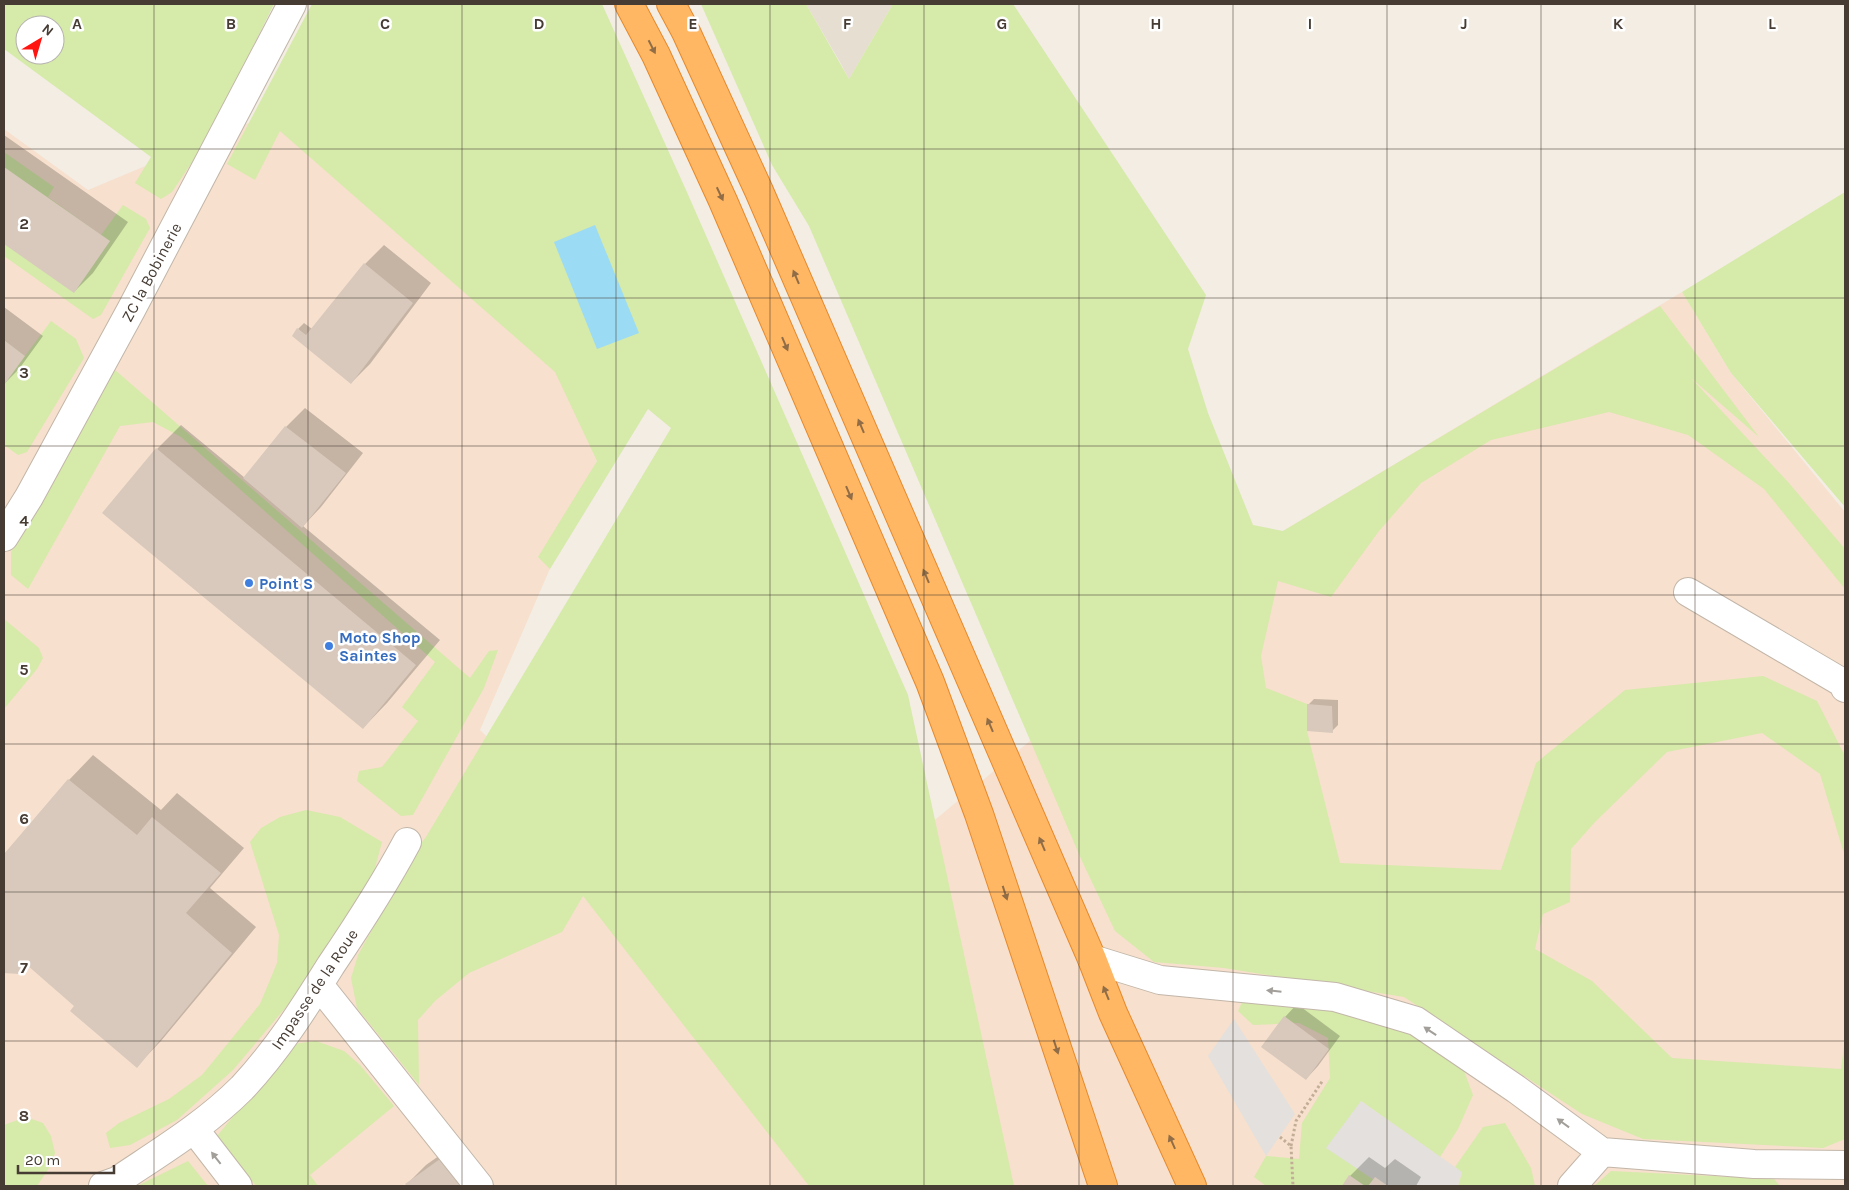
<svg xmlns="http://www.w3.org/2000/svg" width="1849" height="1190" font-family="Karla,sans-serif">
<style>
.residential{fill:#e7ded2}
.commercial{fill:#f7e0cd}
.green{fill:#d6eaaa;fill-rule:evenodd}
.parking{fill:#e3e0dd}
.water{fill:#9cdbf4}
.shadow{fill:#0003}
.building{fill:#d8c9bc}
.lines{fill:none;stroke-linecap:round;stroke-linejoin:round}
.minor-casing{stroke:#c2b6a9;stroke-width:30}
.highway-casing{stroke:#e6892c;stroke-width:30}
.path{stroke:#c2ad97;stroke-width:3;stroke-dasharray:2.5 2.5;stroke-linecap:butt}
.minor{stroke:#fff;stroke-width:28}
.highway{stroke:#ffb763;stroke-width:28}
.oneway{fill:#906d47}
.oneway2{fill:#a29e9a}
.grid{fill:none;stroke:#463c34;stroke-width:1;stroke-opacity:0.55}
.shop-dot{fill:#3f7fe0;stroke:#fff;stroke-width:2}
.labels{text-anchor:middle;stroke-width:5;stroke-linejoin:round;paint-order:stroke}
.street-label{font-size:16px;fill:#463c34;stroke:#fff}
.shop-label{font-size:16px;font-weight:bold;fill:#366cbe;stroke:#fff;text-anchor:start}
.grid-label{font-size:16px;text-anchor:middle;font-weight:bold;fill:#463c34;stroke:#fff;stroke-width:5;stroke-linejoin:round;paint-order:stroke}
</style>
<rect width="100%" height="100%" fill="#f3ede4"/>
<path class="residential" d="M806,4H893L849,79L840,62Z"/>
<path class="commercial" d="M334,87L633,377L480,730L736,985L1283,531L1682,292L1731,373L1845,512V1186H4V129L88,190Z"/>
<path class="green" d="M4,4H274L207,140L172,192L161,199L135,183L151,157L4,49ZM25,25H55V55H25Z
M312,4H602L686,190L908,695L1014,1186H809L583,896L562,932L469,973L435,1001L418,1020L419,1085L357,1008L351,978L358,955L417,848L426,837L671,428L648,409L550,569L538,557L597,461L555,372L280,131L255,180L227,164Z
M701,4H806L849,79L893,4H1013L1206,295L1188,349L1208,413L1253,525L1283,531L1660,306L1759,437L1691,378L1788,482L1845,549V589L1764,489L1688,435L1609,412L1491,440L1421,483L1379,531L1331,597L1278,581L1261,656L1266,688L1307,704V731L1340,863L1501,870L1536,763L1625,690L1763,676L1817,701L1845,756V857L1820,774L1762,733L1667,752L1595,822L1571,849L1570,902L1543,914L1535,949L1592,981L1672,1058L1841,1069L1845,1038V1139L1823,1148L1643,1139L1582,1114L1404,997L1224,968L1154,962L1115,931L1082,861L809,226L772,165Z
M4,152L54,187L48,197L101,235L123,205L146,219L150,228L101,315L93,319L4,256Z
M1845,192V507L1731,373L1682,292Z
M51,321L76,339L84,358L27,452L18,455L4,445V340L25,356Z
M115,370L470,678L489,651L498,650L484,688L413,815L401,816L357,781L359,771L382,767L418,721L402,707L435,662L181,437L153,422L120,426L28,589L11,575V552Z
M4,619L39,648L43,658L37,669L4,709Z
M306,810L340,817L382,842L371,883L297,994L233,1070L177,1120L130,1145L110,1148L106,1133L119,1123L169,1099L202,1075L260,1004L277,963L279,935L250,842L261,828L280,817Z
M1245,996L1282,997L1391,1024L1427,1042L1464,1071L1473,1095L1458,1129L1440,1157L1361,1101L1375,1177V1186H1266L1254,1177L1266,1156L1299,1159L1302,1123L1330,1078L1328,1038L1299,1023L1253,1025L1238,1011Z
M316,1041L344,1051L360,1065L394,1106L310,1175L318,1186H256L217,1136L293,1044Z
M26,1117L43,1123L51,1136L55,1153L49,1168L37,1186H4V1125Z
M1505,1123L1531,1168L1535,1186H1458L1462,1173L1455,1167L1483,1127Z
M188,1161L208,1186H137Z
M1611,1171L1774,1179L1780,1186H1594Z"/>
<path class="parking" d="M1234,1019L1295,1114L1266,1156L1208,1056Z
M1361,1101L1462,1172L1458,1186H1383L1326,1148Z"/>
<path class="water" d="M595,225L639,333L597,349L554,242Z"/>
<path class="shadow" d="M4,135L128,222L93,273L74,292L4,242Z
M384,245L431,283L370,364L351,383L298,329L304,323L312,329L365,264Z
M4,307L43,336L19,369L4,384Z
M305,408L363,453L321,507L303,526L440,640L387,703L363,728L157,449L181,425L245,478L286,427Z
M1314,699L1338,700V725L1332,731L1308,705Z
M93,755L161,810L177,793L244,848L210,888L256,927L161,1041L137,1066L76,1006L28,964L19,973L4,972V855L69,780Z
M1297,1004L1340,1036L1318,1066L1306,1079L1285,1017Z
M460,1141L495,1186H408L407,1184L426,1165Z
M1369,1157L1385,1168L1395,1159L1421,1177L1416,1186H1343L1350,1176Z"/>
<path class="building" d="M4,167L110,241L74,293L4,244Z
M364,263L413,303L351,384L292,336L297,328L306,335Z
M4,340L25,356L4,385Z
M285,426L346,473L302,528L243,478Z
M156,448L416,665L363,729L102,513Z
M1307,704L1332,706L1333,733L1307,731Z
M68,779L137,835L152,817L221,873L186,913L232,953L137,1068L70,1011L74,1006L27,965L20,974L4,973V854Z
M1284,1016L1329,1049L1306,1080L1261,1047Z
M440,1159L462,1186H407L405,1184Z
M1349,1175L1365,1186H1342Z
M1375,1177L1388,1186H1368Z"/>
<g class="lines">
<g class="minor-casing">
<path id="minor" d="M4,537L29,497L131,310L292,4
M1688,592L1843,683L1845,688
M1092,959L1160,980L1335,997L1416,1021L1516,1089L1602,1152
M319,985L479,1186
M194,1129L238,1186
M103,1186L117,1181C160,1152 205,1125 242,1088C277,1051 304,1008 331,965C358,925 384,885 407,842
M1572,1186L1602,1152L1754,1164L1845,1165"/>
</g>
<g class="highway-casing">
<path id="highway" d="M629,4L656,55L723,201L930,682L979,814L1103,1186
M671,4L686,32L759,191L1092,959L1113,1013L1192,1186"/>
</g>
<path class="path" d="M1280,1137L1291,1146L1293,1186
M1291,1146L1296,1121L1323,1080"/>
<use href="#minor" class="minor"/>
<use href="#highway" class="highway"/>
</g>
<defs><path id="oneway-solid" d="M-6-.8H1V-3.2L6.5 0L1 3.2V.8H-6Z" transform="scale(1.25)"/></defs>
<g class="oneway">
<use href="#oneway-solid" transform="translate(652 47) rotate(63)"/>
<use href="#oneway-solid" transform="translate(720 194) rotate(65)"/>
<use href="#oneway-solid" transform="translate(796 277) rotate(-113)"/>
<use href="#oneway-solid" transform="translate(785 344) rotate(67)"/>
<use href="#oneway-solid" transform="translate(861 426) rotate(-113)"/>
<use href="#oneway-solid" transform="translate(849 493) rotate(67)"/>
<use href="#oneway-solid" transform="translate(926 576) rotate(-113)"/>
<use href="#oneway-solid" transform="translate(990 725) rotate(-113)"/>
<use href="#oneway-solid" transform="translate(1042 844) rotate(-113)"/>
<use href="#oneway-solid" transform="translate(1005 893) rotate(72)"/>
<use href="#oneway-solid" transform="translate(1106 993) rotate(-112)"/>
<use href="#oneway-solid" transform="translate(1056 1047) rotate(72)"/>
<use href="#oneway-solid" transform="translate(1172 1142) rotate(-114)"/>
</g>
<g class="oneway2">
<use href="#oneway-solid" transform="translate(1274 991) rotate(-174)"/>
<use href="#oneway-solid" transform="translate(1430 1031) rotate(-146)"/>
<use href="#oneway-solid" transform="translate(1563 1123) rotate(-144)"/>
<use href="#oneway-solid" transform="translate(216 1158) rotate(-128)"/>
</g>
<path class="grid" d="M154,4V1186M308,4V1186M462,4V1186M616,4V1186M770,4V1186M924,4V1186M1079,4V1186M1233,4V1186M1387,4V1186M1541,4V1186M1695,4V1186M4,149H1845M4,298H1845M4,446H1845M4,595H1845M4,744H1845M4,892H1845M4,1041H1845"/>
<g class="shop-dot">
<circle cx="249" cy="583" r="5"/>
<circle cx="329" cy="646" r="5"/>
</g>
<g class="labels">
<g class="street-label">
<text transform="translate(151 272) rotate(-62)" y="6">ZC la Bobinerie</text>
<text transform="translate(314 989) rotate(-56)" y="6">Impasse de la Roue</text>
</g>
<g class="shop-label">
<text x="259" y="589">Point S</text>
<text x="339" y="643">Moto Shop<tspan x="339" dy="18">Saintes</tspan></text>
</g>
</g>
<g class="grid-label">
<text x="77" y="29">A</text>
<text x="231" y="29">B</text>
<text x="385" y="29">C</text>
<text x="539" y="29">D</text>
<text x="693" y="29">E</text>
<text x="847" y="29">F</text>
<text x="1002" y="29">G</text>
<text x="1156" y="29">H</text>
<text x="1310" y="29">I</text>
<text x="1464" y="29">J</text>
<text x="1618" y="29">K</text>
<text x="1772" y="29">L</text>
<text x="24" y="229">2</text>
<text x="24" y="378">3</text>
<text x="24" y="526">4</text>
<text x="24" y="675">5</text>
<text x="24" y="824">6</text>
<text x="24" y="973">7</text>
<text x="24" y="1121">8</text>
</g>
<rect width="1849" height="1190" fill="none" stroke="#463c34" stroke-width="10"/>
<g transform="translate(40 40) rotate(38)"><circle r="24" fill="#ffffff" stroke="#b5b1ae"/>
<path d="M0-4L9 19L0 12L-9 19Z" fill="#ff140f"/>
<text y="-8" font-size="14" font-weight="bold" text-anchor="middle" fill="#463c34">N</text>
</g>
<path d="M18 1165v8h96v-8" fill="none" stroke="#463c34" stroke-width="2.5"/>
<text x="25" y="1165" font-size="15" fill="#463c34" stroke="#ffffff" stroke-width="4" paint-order="stroke">20 m</text>
</svg>
